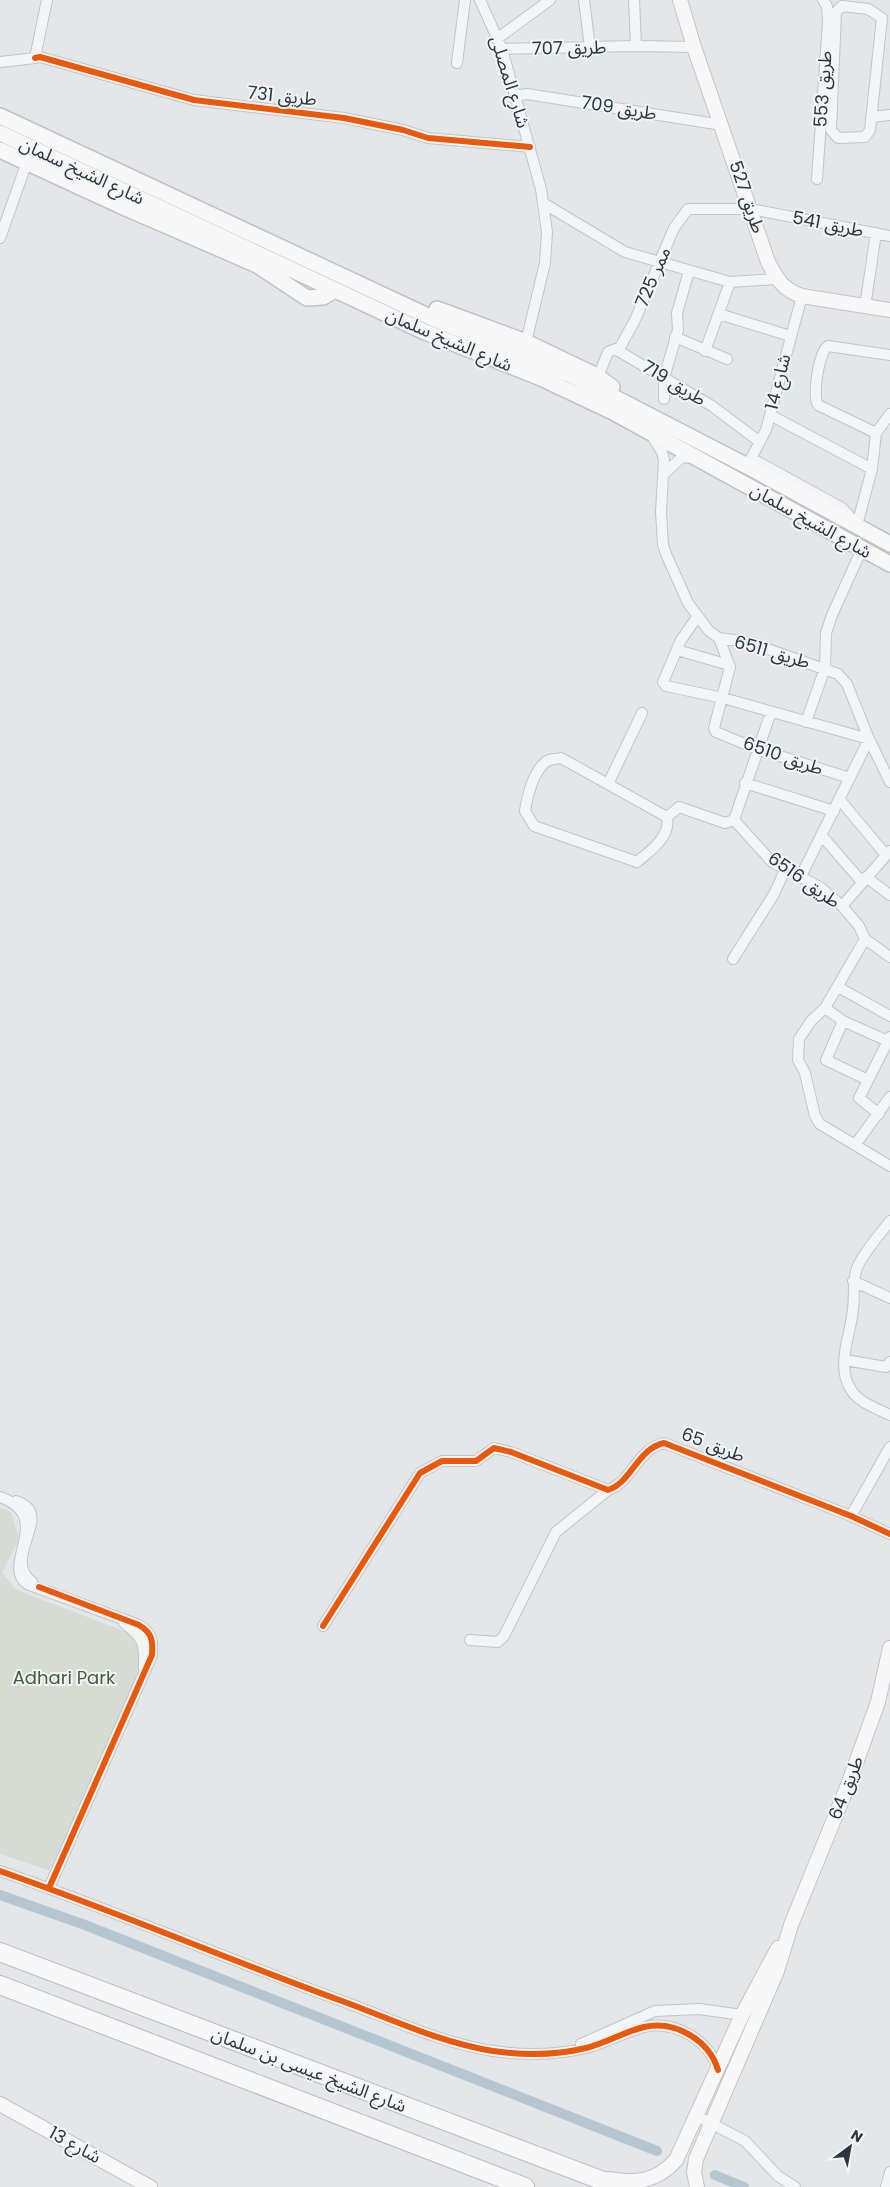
<svg xmlns="http://www.w3.org/2000/svg" width="890" height="2187" font-family="Poppins,'Noto Sans Arabic',sans-serif">
<style>
.green{fill:#d6dcd4}
.lines{fill:none;stroke-linecap:round;stroke-linejoin:round}
.canal{stroke:#b3c6d2;stroke-width:10}
.street-casing{stroke:#c2c4c6;stroke-width:12}
.secondary-casing{stroke:#c2c4c6;stroke-width:16}
.primary-casing{stroke:#c0c3c6;stroke-width:18}
.highway-casing{stroke:#b6babd;stroke-width:20}
.street{stroke:#f3f4f5;stroke-width:10}
.secondary{stroke:#f7f7f7;stroke-width:14}
.primary{stroke:#f7f7f7;stroke-width:15}
.highway{stroke:#f7f7f7;stroke-width:18}
.cycleway-casing{stroke:#f2f5f7;stroke-width:9}
.cycleway{stroke:#e8590c;stroke-width:6}
.labels{text-anchor:middle;stroke-width:4;stroke-linejoin:round;paint-order:stroke}
.street-label{font-size:18px;fill:#2a3642;stroke:#f2f5f7}
.park-label{font-size:18px;fill:#445d38;stroke:#f2f5f7}
</style>
<rect width="100%" height="100%" fill="#e4e6e8"/>
<path class="green" d="M0,1508L11,1512L19,1539L2,1573L17,1590L134,1635L142,1663L58,1869L51,1871L0,1854Z"/>
<g class="lines">
<path class="canal" d="M0,1895L85,1925L657,2151
M715,2175L744,2187"/>
<g class="street-casing">
<path id="street" d="M480,0L502,49L541,189L547,232L545,263L526,342
M584,0L590,48
M634,0L636,46
M842,6L868,9L882,18L870,130L865,137L838,138L831,130L836,12Z
M498,38L550,0
M502,49L636,46L694,47
M35,58L40,57L194,100L344,118L403,130L428,138L530,147
M0,62L35,58L47,0
M457,63L465,0
M515,96L527,94L722,125
M871,117L890,115
M817,179L828,22L827,6L823,0
M543,203L625,252L730,282L777,279
M0,238L27,162
M865,307L876,233
M719,314L790,336
M675,337L727,359
M618,351L635,320L674,228L688,209H751L890,236
M705,351L730,282
M598,377L608,352L615,349L712,406L760,442
M664,399V378L678,330L677,313L689,271
M770,415L872,469
M650,433L662,452L664,460L661,512L663,545L666,554L688,603L709,631L719,638L730,667L714,728L716,732L757,749L850,778
M876,433L818,405C812,396 819,351 828,346L890,355
M751,458L842,508L855,522
M747,466L766,430L802,296
M664,474L681,458L694,457
M857,525L872,469L876,433L890,414
M697,617L681,640L663,682L666,686L723,698L869,739L801,876
M719,638L748,642L838,674L847,684L869,739L890,782
M677,650L729,665
M771,712L734,820L772,862L820,887L842,906L859,926L865,939L890,957
M806,722L825,668L826,633L832,615L862,549
M745,783L834,811
M608,784L642,713
M840,800L886,855
M667,817C671,837 650,851 637,862L534,826L525,811C527,797 534,767 549,760C552,759 557,759 561,758L667,817L679,807L725,823L734,820
M822,836L862,882
M866,877L890,895
M842,906L890,851
M865,939L825,1008L811,1021L799,1039L798,1060L805,1073L815,1116L820,1124L890,1166
M733,959L774,894L785,870
M838,987L890,1016
M825,1008L843,1021L890,1042
M843,1021L826,1060L868,1080
M879,1114L859,1098L890,1037
M855,1145L890,1097
M890,1221C880,1235 864,1251 857,1268C852,1282 855,1294 853,1309C851,1334 836,1364 850,1388C857,1402 876,1408 890,1415
M853,1281L890,1298
M845,1360L886,1367L890,1362
M0,1497C56,1517 0,1565 27,1584L139,1625C152,1633 153,1640 152,1655L49,1888
M16,1501C57,1515 0,1556 32,1582
M851,1516L890,1447
M124,1623C144,1638 145,1644 144,1668
M323,1626L420,1473L442,1461H476L494,1448L511,1452L608,1490C632,1482 637,1449 664,1443L851,1516L890,1534
M470,1640L498,1642L504,1636L556,1532L608,1490
M0,1871C115,1911 227,1959 342,2001C391,2019 441,2043 493,2051C522,2055 557,2055 586,2048C606,2043 624,2032 644,2027C675,2020 709,2040 718,2070
M581,2044L655,2011L699,2009L742,2015
M697,2116L745,2141L778,2176L795,2187
M886,2187L890,2172"/>
</g>
<g class="secondary-casing">
<path id="secondary" d="M680,0L694,47L768,262C777,279 783,290 802,296L890,310
M0,2104L150,2187
M608,2179C636,2184 656,2182 676,2160L742,2015L778,1948
M697,2187L694,2172L696,2159L777,1971L791,1925L848,1785L878,1702L890,1648"/>
</g>
<g class="primary-casing">
<path id="primary" d="M0,116L432,318L571,375L747,466L890,544
M0,133L425,332L541,378L613,412L890,564
M0,150L119,205L257,265L307,298L323,297L335,290
M437,309L526,342L595,375L612,387"/>
</g>
<g class="highway-casing">
<path id="highway" d="M0,1952L619,2187
M0,1985L525,2187"/>
</g>
<use href="#street" class="street"/>
<use href="#secondary" class="secondary"/>
<use href="#primary" class="primary"/>
<use href="#highway" class="highway"/>
<g class="cycleway-casing">
<path id="cycleway" d="M35,58L40,57L194,100L344,118L403,130L428,138L530,147
M39,1587L139,1625C152,1633 153,1640 152,1655L49,1888
M323,1626L420,1473L442,1461H476L494,1448L511,1452L608,1490C632,1482 637,1449 664,1443L851,1516L890,1534
M0,1871C115,1911 227,1959 342,2001C391,2019 441,2043 493,2051C522,2055 557,2055 586,2048C606,2043 624,2032 644,2027C675,2020 709,2040 718,2070"/>
</g>
<use href="#cycleway" class="cycleway"/>
</g>
<g class="labels">
<g class="street-label">
<text transform="translate(569 48) rotate(-1)" y="6">طريق 707</text>
<text transform="translate(510 82) rotate(73)" y="6">شارع المصلى</text>
<text transform="translate(823 89) rotate(-86)" y="6">طريق 553</text>
<text transform="translate(282 96) rotate(6)" y="6">طريق 731</text>
<text transform="translate(619 108) rotate(9)" y="6">طريق 709</text>
<text transform="translate(82 171) rotate(25)" y="6">شارع الشيخ سلمان</text>
<text transform="translate(747 197) rotate(71)" y="6">طريق 527</text>
<text transform="translate(828 224) rotate(11)" y="6">طريق 541</text>
<text transform="translate(653 277) rotate(-67)" y="6">ممر 725</text>
<text transform="translate(449 340) rotate(23)" y="6">شارع الشيخ سلمان</text>
<text transform="translate(778 382) rotate(-76)" y="6">شارع 14</text>
<text transform="translate(674 383) rotate(31)" y="6">طريق 719</text>
<text transform="translate(811 521) rotate(29)" y="6">شارع الشيخ سلمان</text>
<text transform="translate(772 652) rotate(16)" y="6">طريق 6511</text>
<text transform="translate(783 756) rotate(19)" y="6">طريق 6510</text>
<text transform="translate(804 880) rotate(35)" y="6">طريق 6516</text>
<text transform="translate(713 1445) rotate(21)" y="6">طريق 65</text>
<text transform="translate(846 1788) rotate(-69)" y="6">طريق 64</text>
<text transform="translate(309 2070) rotate(21)" y="6">شارع الشيخ عيسى بن سلمان</text>
<text transform="translate(75 2145) rotate(29)" y="6">شارع 13</text>
</g>
<g class="park-label">
<text x="64" y="1684">Adhari Park</text>
</g>
</g>
<g transform="translate(850 2147) rotate(32)" stroke="#f2f5f7" stroke-width="4" paint-order="stroke">
<path d="M0-4L9 19L0 12L-9 19Z" fill="#2a3642"/>
<text y="-8" font-size="14" font-weight="bold" text-anchor="middle" fill="#2a3642">N</text>
</g>
</svg>
